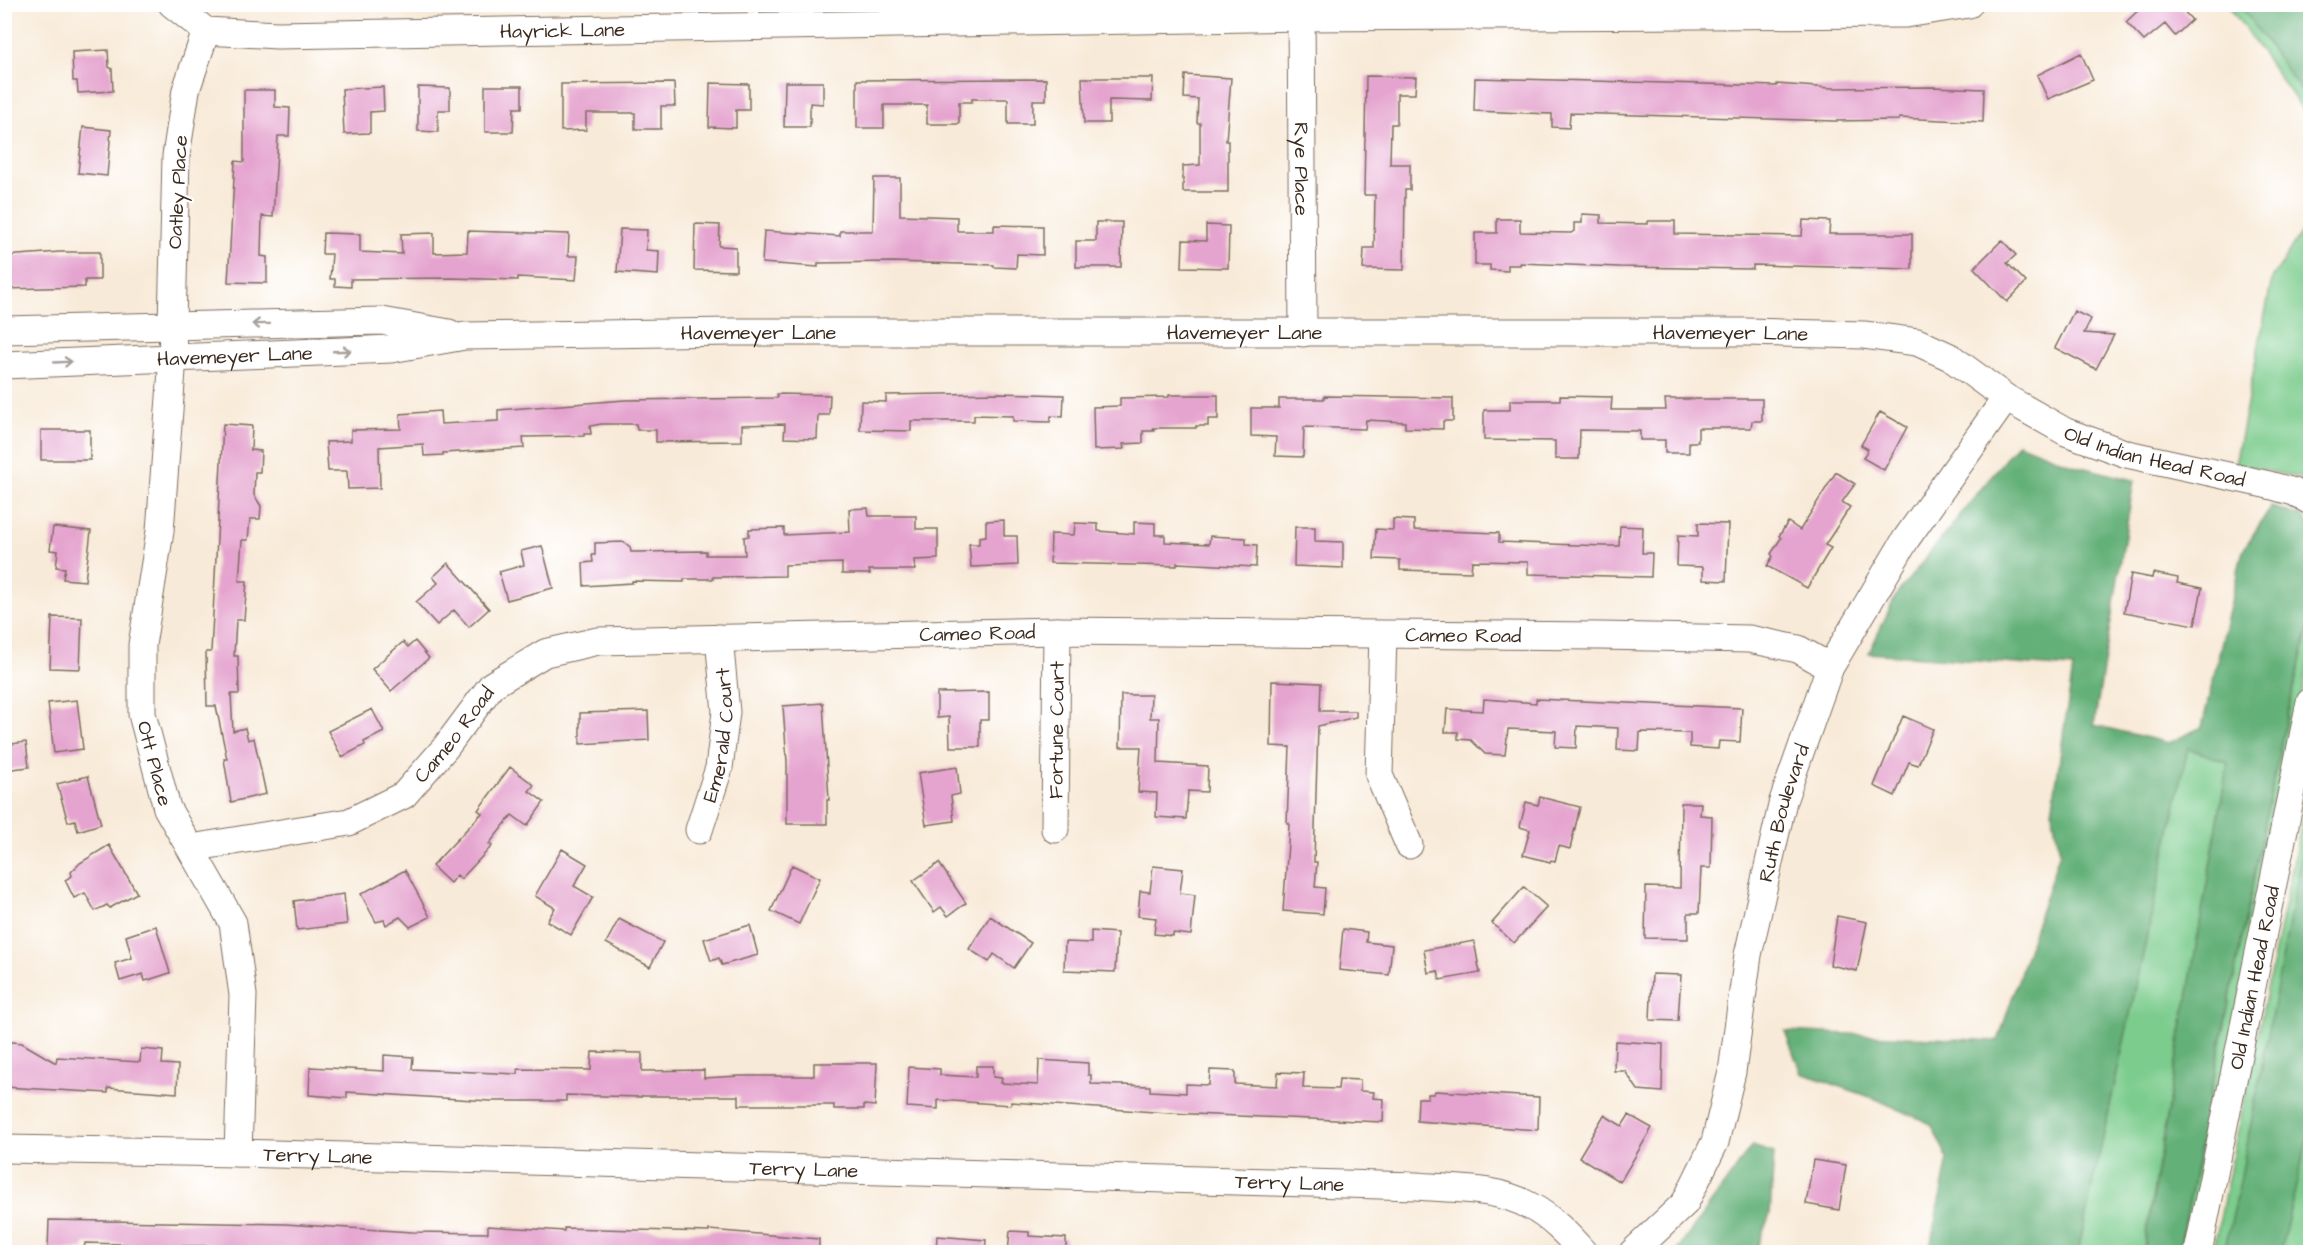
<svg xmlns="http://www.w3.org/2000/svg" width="2315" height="1257" font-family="'Architects Daughter',sans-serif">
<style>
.green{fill:#7bcc8d;stroke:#5b7b56;stroke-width:1.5}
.forest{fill:#64b078;stroke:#506d4b;stroke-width:1.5}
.building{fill:#e5a4cf}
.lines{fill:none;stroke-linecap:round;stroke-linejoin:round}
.minor-casing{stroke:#7d6d5f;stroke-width:29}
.minor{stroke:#fff;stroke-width:27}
.oneway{stroke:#a79f9a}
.labels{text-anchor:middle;stroke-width:4.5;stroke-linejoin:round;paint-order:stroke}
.street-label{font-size:20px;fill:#3b2a1e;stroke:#fff}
</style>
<rect width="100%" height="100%" fill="#fff"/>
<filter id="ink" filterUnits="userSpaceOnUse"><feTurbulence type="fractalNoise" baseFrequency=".0167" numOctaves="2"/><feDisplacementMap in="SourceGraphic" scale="12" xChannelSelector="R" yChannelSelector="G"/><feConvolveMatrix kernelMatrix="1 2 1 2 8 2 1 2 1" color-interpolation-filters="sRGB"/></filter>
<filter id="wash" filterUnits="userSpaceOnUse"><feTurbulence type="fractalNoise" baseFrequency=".008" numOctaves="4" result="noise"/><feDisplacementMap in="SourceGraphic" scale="24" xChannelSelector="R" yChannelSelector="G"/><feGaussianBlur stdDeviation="1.35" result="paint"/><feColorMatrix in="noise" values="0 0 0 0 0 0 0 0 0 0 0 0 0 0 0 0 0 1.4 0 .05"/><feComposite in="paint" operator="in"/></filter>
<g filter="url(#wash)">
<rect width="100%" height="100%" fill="#f8ead8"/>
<path class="green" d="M2228,5H2310V120Z
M2310,218V480L2235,464L2272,279Z
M2310,622V656L2188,1252H2179L2283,732Z
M2188,747L2228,763L2143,1252H2078Z
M2310,780V1234L2307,1252H2213Z"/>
<path class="forest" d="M2240,5H2310V102H2309Z
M2018,443L2073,465L2134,480L2094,725L2169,743L2202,727L2243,550L2271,507L2304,517L2310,527V621L2283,732L2179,1252H2143L2228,763L2188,748L2078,1252H1929L1948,1159L1931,1124L1876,1099L1801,1073L1785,1031L1998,1041L2060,852L2052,812L2073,668L1869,653L1896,595Z
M2310,812V1129L2280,1252H2224L2237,1197Z
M1752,1146L1774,1153L1770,1214L1755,1252H1676Z"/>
<g id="blocks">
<path class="building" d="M2145,4H2177L2192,20L2175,36L2165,24L2144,41L2126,22Z
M108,50L109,67L112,69L113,91L78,93L77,81H73L72,52Z
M2081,53L2093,80L2048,99L2037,75Z
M1185,75L1231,78L1226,141H1228V192H1183V166L1200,165V123H1197L1198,99L1184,98Z
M1366,76L1416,77L1415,94H1397V124H1391L1390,164H1410V190H1405L1404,270L1363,269L1364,248H1374L1375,195H1364Z
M1082,78H1153L1152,101L1109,100V123H1084Z
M1475,78L1777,86V84L1830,88L1932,87L1984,89L1983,122L1899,118V120L1834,121L1570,113L1569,128L1552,127V114L1474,111Z
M1046,79V100H1033V124H1008V99H972V102H959V124H927V105H884V128H857V80Z
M785,82H823V104L810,103V127H784Z
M674,83L675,106H661V129H635V113H586V130L561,131V84Z
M710,83L749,84V110H736V128L709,127Z
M485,86H522V108H514L513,132H485Z
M383,87L384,111L370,112V133L344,134L342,89Z
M418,87L450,88V110H438V132L418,131Z
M244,90H275V107L290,108L289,136H278L273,217L262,216L261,256L267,257V283L228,282L235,161L244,162Z
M83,127L111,130L107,176L78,173Z
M874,178H900V215L957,217V231H994V225L1043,226V255L1017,254L1016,268L994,267V265L893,262L818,263V267L762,263L764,231L840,236V231H873Z
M1582,214L1601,215V223L1648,224V221H1675V234L1802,236L1803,220L1830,221L1829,234H1912V269L1753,265V269L1619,267L1520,263V265H1508V271L1490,270V265H1475V233H1497V219H1520V232L1571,233L1574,231V223H1582Z
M1096,222H1122L1121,267H1076V241H1096Z
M695,224L720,225L719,246L736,247V271L694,270Z
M1206,225L1229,226L1228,268L1182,267L1183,240L1206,241Z
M620,229L647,230L646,250L659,251L658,275L617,272Z
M468,231L569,234L568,256H578L576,280L518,277V280L452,278L351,279V287L335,286V279H330L332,254H322L323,233L360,234V252L402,254L401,234L434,233V253L467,252Z
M2002,240L2016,255L2007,263L2026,282L2007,302L1974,268Z
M60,252H100V280H85V287L4,289V256Z
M2074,311L2091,319L2084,333L2114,335L2096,369L2055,348Z
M999,393L1064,395L1063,417L1051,416L1050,422L1013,421V416L974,415V421H911V431L860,430L861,401L886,402V395Z
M777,394L830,395L829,415H818L817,439L784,438L785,424L742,425V441L656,442V430H637L636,424H601L590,426L591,434H584V436L523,437L524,448L443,453V455L424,456L423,444L379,447L380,488L348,489L347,471H328L326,442L351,441V430L401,429L400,414L440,411L441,424L498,421V410L625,400L777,398Z
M1169,395H1218V419H1208V426H1196V428H1153L1154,431H1143V443L1123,444L1124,449L1094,450L1093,407L1120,406V398L1169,397Z
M1324,396L1453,398V421H1443V429L1405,428V422L1366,420L1365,429L1304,427L1303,457L1275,456L1276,437L1251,436V408H1279V399H1324Z
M1560,396L1612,397L1611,410H1666L1665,399H1762V421H1752L1751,428H1698V442H1689V453H1665V440H1640V431L1580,430L1579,459H1555V441L1484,440V410H1510V400H1560Z
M1880,412L1907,427L1884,470L1863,458L1868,449L1861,445Z
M223,424L252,426L251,450L261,451L260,472H255L254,495L261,506L260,519H250L248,540H242L239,581H247L244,620H236L234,656H238L239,694H231L233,731L245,728L248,740L254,738L266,794L231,802L224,759H227L216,706H207L206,652H211Z
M41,430H90V460H41Z
M1836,472L1855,484L1842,502L1850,507L1825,545L1831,548L1807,588L1767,566L1773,556L1771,554L1781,538L1779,536L1788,522L1800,530Z
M868,508L869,516H916V529H938V559L914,560L915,570H869L870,574H842V563L785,565V576L713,577V579H684V582L632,581V583L584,586L583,563L593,562L592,555H595V543L624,542L630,547L631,552H637L706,551V555H745L744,537L749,536V529L784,528V535L850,532L849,509Z
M1393,519L1414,520V530L1499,533V542L1604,546H1619L1620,526L1643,527L1642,553H1652L1651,577L1528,574V562L1472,561L1471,572L1400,570V560L1374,559L1376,529L1393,530Z
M1004,520V536H1017L1018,565L971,567L969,544H979V537L986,536V521Z
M1134,522L1155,523V535H1165V542L1209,544L1210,536L1246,538V544L1257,545L1256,567L1177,563V566L1050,563L1051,534L1074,535L1075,523L1098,524V531L1134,534Z
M1698,523L1728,524L1726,581L1703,580V567L1677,566L1678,535L1698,536Z
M53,527L91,531L85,581L63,579L65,568L56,567L58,551L50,550Z
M1295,527H1315V541L1343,542V568L1294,566Z
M542,546L553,588L507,600L499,572L524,565L521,551Z
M448,563L489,609L469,627L454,610L437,625L416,602L438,583L433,577Z
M2153,573L2178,578L2177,583L2202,588L2195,625L2124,612L2131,574L2152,578Z
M52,617L82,618L80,669L50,668Z
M415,641L429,658L391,691L372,669L403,642L408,647Z
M1272,681L1321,683L1320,711H1356V717L1318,726L1314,862H1317L1315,887L1325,888L1323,914L1283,911L1288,843L1289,823H1287L1290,747L1271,746Z
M989,692V720H980V747H950L949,717L937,718V693Z
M1121,695H1151L1150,718H1159L1158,763L1208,766L1207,792L1188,791L1186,819L1156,817L1157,793L1138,792L1141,747H1120Z
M1484,699L1536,703V699L1742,708L1740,742L1719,741L1718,749L1690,747V733L1640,732L1639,751L1617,750L1618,728L1577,726L1576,748L1555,747L1556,731L1508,729L1505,755L1485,754L1471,740L1458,739V732H1445L1447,709L1483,711Z
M77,700L83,749L54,753L48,703Z
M823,703L829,800H827V824H787V762L783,706Z
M372,709L384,732L364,742L365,745L342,757L328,731Z
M648,711L649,740L580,744V713Z
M1903,716L1933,729L1918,765L1909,762L1895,796L1874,786Z
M26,742L29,767L4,770V745Z
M510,767L534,785L529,791L544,802L527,826L512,815L489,844L492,846L461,879L457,875L450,883L432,866L482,813L478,810Z
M957,767L960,794L951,796L954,821L926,825L918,773Z
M88,776L101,824L78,831L75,820L68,822L57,784Z
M1540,797L1580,807L1570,849L1559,846L1555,861L1551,860L1550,862L1523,855L1530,830L1520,827L1526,802L1538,805Z
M1681,803H1701L1700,815L1712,816L1711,868H1701L1699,913H1688V939L1645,938L1646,887L1680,888Z
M109,845L137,893L110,908L107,905L95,911L85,893L74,898L65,880L72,876L71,872L80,863Z
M562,849L587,864L574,886L593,897L571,935L547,921L555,908L535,896Z
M939,863L966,903L948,916L941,907L934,912L913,881Z
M792,865L820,878L799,924L771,911Z
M1153,866L1183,869L1180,893L1195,895L1191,935L1173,933V936L1154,934L1156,918L1138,916L1140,891L1150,892Z
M405,870L430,917L410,927L400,917L386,925L384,920L376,922L361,894Z
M1524,887L1547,907L1514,943L1492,923Z
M344,894L347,924L297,930L294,901Z
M990,916L1031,943L1014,968L994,954L989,962L969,949Z
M1837,916L1867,922L1857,971L1830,965Z
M619,919L663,942L650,967L606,943Z
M750,925L758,955L722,965L719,958L711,961L704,939Z
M156,926L170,973L145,981L143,974L120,981L115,963L132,958L126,936Z
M1343,929L1367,932L1366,942L1392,945L1389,975L1339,970Z
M1091,931L1117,933L1115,972L1064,970L1065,942L1091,943Z
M1474,941L1480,973L1440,980L1438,971L1428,973L1424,950Z
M1652,974L1681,975L1678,1021L1650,1020Z
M4,1041L22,1043L56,1063L57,1057L140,1062L141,1049L163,1051L162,1064L178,1065L177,1093L108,1088V1093L4,1087Z
M1615,1041L1663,1044L1662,1092L1638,1090L1625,1071H1614Z
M592,1052L642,1053V1071L704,1070V1078L740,1076H814V1063H877L875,1106L864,1105V1109H834V1105H739V1096H641V1097L566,1095V1101H490L347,1092V1098L309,1095L310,1067L384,1071V1055L413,1057L412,1069L518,1074V1069L591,1070Z
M1039,1060L1088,1063V1075H1091V1084L1150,1086V1091L1186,1093V1084L1209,1085L1210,1070L1235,1071V1084L1277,1086L1278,1072L1304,1073L1303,1088L1338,1089L1339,1079L1360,1080V1091L1374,1092L1373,1098L1384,1099L1383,1122L1169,1113L1011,1102V1105L938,1100V1109L907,1107L909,1067L940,1069V1075L976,1077V1066H993V1077L1002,1078L1001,1083L1038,1085Z
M1435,1091L1539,1097L1538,1130L1417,1121L1418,1098H1428V1094H1434Z
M1604,1115L1622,1126L1629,1115L1652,1128L1620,1182L1579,1157Z
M1813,1160L1846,1165L1839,1210L1806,1204Z
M49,1220L285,1224L412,1232L488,1233V1226L564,1231V1228L709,1232V1230L819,1239V1252H208V1246H159V1251L124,1250V1244L85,1243L84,1249H48Z
M1010,1231L1029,1232V1236L1066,1238V1252H1008Z
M937,1236L986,1240L985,1252H936Z"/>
</g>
</g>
<g filter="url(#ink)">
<use href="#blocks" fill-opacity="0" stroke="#7d6d5f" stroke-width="1.5"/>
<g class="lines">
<g class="minor-casing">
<g id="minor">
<path id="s1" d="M172,4L206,31L277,35L1301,17L1906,14L1969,4"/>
<path id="s2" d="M1301,4L1303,333"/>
<path id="s3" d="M206,31L186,90L176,156L172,326L173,357L160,531L142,645V714L167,808L233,923L243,995L238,1153"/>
<path d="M4,330L382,321L449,333"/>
<path id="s4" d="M4,365L391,349L465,336L732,332H1746L1864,335L1917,342L1950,357L2006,398L2066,432L2127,454L2269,485L2294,492L2310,501"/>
<path d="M1383,635L1379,775L1409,845"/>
<path id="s5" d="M1055,829L1057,631"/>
<path id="s6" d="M699,830L719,768L726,712L719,638"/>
<path id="s7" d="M191,848L349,822L404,795L445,748L492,685L545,653L598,641L1057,631L1601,636L1749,639L1798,649L1830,667"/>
<path id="s8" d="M4,1149L238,1153L1416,1186C1453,1189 1497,1187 1530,1206C1551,1217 1568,1235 1583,1252"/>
<path id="s9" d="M1633,1252L1685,1203L1715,1142L1732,1072L1748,955L1783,801L1830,667L1906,539L2006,398"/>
<path id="s10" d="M2198,1252L2310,702"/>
</g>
</g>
<use href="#minor" class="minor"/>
</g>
<defs><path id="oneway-shaft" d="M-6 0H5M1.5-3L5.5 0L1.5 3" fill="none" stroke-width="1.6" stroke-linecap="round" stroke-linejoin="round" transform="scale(1.5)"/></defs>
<g class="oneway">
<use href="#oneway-shaft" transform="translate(261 324) rotate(179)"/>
<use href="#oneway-shaft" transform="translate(342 351) rotate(-2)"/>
<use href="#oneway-shaft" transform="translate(63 362) rotate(-3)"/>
</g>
</g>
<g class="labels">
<g class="street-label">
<text dy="7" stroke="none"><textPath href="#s1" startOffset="400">Hayrick Lane</textPath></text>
<text dy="7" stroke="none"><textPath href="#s2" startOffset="165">Rye Place</textPath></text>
<text transform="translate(177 192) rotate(-87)" y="7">Oatley Place</text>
<text dy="7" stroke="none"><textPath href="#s4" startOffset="756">Havemeyer Lane</textPath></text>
<text dy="7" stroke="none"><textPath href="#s4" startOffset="1242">Havemeyer Lane</textPath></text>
<text dy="7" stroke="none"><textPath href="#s4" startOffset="1728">Havemeyer Lane</textPath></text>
<text dy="7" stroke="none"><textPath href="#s4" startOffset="231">Havemeyer Lane</textPath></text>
<text dy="7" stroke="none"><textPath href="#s4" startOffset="2182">Old Indian Head Road</textPath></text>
<text dy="7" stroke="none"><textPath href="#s7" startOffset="858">Cameo Road</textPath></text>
<text dy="7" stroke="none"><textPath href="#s7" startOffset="1344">Cameo Road</textPath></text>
<text dy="7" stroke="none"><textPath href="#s5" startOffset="99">Fortune Court</textPath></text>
<text dy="7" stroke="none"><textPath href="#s7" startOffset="300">Cameo Road</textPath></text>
<text dy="7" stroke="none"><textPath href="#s6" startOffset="98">Emerald Court</textPath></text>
<text dy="7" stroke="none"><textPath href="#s3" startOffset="740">Ott Place</textPath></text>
<text dy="7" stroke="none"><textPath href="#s9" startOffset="476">Ruth Boulevard</textPath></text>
<text dy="7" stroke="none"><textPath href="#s10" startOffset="280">Old Indian Head Road</textPath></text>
<text dy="7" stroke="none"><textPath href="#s8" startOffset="314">Terry Lane</textPath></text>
<text dy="7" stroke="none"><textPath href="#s8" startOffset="800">Terry Lane</textPath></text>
<text dy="7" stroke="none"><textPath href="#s8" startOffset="1286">Terry Lane</textPath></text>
</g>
</g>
<rect width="2315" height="1257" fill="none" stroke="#fff" stroke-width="24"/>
</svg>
